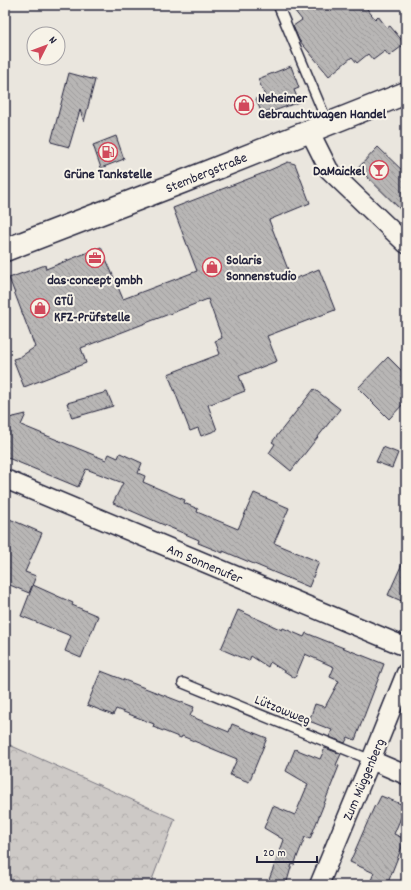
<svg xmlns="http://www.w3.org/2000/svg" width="411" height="890" font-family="Dekko,sans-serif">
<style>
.forest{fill:url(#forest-crowns);stroke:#787680}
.building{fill:url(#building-back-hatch);stroke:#22223b}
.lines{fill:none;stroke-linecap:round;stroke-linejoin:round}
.service-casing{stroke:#22223b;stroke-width:12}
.minor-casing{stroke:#22223b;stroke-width:21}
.tertiary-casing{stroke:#22223b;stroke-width:25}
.service{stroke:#f7f3e8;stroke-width:9}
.minor{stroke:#f7f3e8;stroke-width:18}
.tertiary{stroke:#f7f3e8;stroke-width:22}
.labels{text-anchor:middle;stroke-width:4;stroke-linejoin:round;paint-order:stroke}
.poi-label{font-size:14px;font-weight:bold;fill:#22223b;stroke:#f7f3e8;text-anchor:start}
.street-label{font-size:14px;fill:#22223b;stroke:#f7f3e8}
</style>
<defs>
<pattern id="forest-crowns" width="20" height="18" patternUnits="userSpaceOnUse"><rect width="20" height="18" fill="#cdc9c6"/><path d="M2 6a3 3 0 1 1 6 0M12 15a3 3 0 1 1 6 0" fill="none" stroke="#b0acab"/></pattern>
<pattern id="building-back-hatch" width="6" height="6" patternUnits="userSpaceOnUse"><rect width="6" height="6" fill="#b8b6b5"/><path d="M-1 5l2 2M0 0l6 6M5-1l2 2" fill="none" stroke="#9e9c9d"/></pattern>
</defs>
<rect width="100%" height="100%" fill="#eae6de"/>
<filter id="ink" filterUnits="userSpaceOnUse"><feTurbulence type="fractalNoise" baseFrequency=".025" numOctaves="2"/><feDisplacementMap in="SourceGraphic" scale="8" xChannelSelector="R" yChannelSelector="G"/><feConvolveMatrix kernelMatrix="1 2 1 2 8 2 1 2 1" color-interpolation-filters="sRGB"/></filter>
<g filter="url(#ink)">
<path class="forest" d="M5,743L175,819L150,885H5Z"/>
<path class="building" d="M290,5H364L375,19L378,16L387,28L390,26L405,44L389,56L385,51L373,60L368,54L357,63L352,57L329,76L299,40L293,26L302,20Z
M291,66L299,88L294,90L299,102L271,112L270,110L262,114L256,99L265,96L258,79Z
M69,73L95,80L84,122L80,110L69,147L51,142Z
M116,136L124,159L101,168L93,145Z
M378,147L406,174V215L358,168Z
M288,162L295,164L310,203L269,220L292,280L319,269L335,310L267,336L277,361L239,376L245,391L208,405L217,430L201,436L198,428L190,431L168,374L220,354L215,341L222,338L208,299L81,348L86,363L24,387L13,359L20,357L35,347L9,278L45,265L46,269L101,247L123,299L197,271L173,208L261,174Z
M388,357L406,375V401L389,419L358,388Z
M314,389L340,409L291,471L269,453L275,444L272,442Z
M107,392L113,406L72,418L67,403Z
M26,414L21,425L106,460L109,454L118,458L120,453L142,463L138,473L145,476L143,482L185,500L184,503L198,509L197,512L238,529L254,493L289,508L274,543L319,562L309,587L223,551V553L198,543L199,540L113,503L123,483L86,469L78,487L8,458L5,463V419Z
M383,447L398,453L392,468L376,462Z
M5,517L42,533L25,572L36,576L29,593L5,583Z
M406,555V603L388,595Z
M33,585L73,603L72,605L98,616L81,658L65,651L71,636L21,616Z
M238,610L282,630L283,628L304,637L306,633L384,664L355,740L348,737L345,743L329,737L332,730L309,721L315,704L325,707L339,681L330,677L334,667L305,654L295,678L270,662L268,667L251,656L249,661L221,649Z
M101,671L194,707L190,716L229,732L232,724L267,738L249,782L230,775L237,759L182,736L181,738L153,727L154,724L116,709L113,715L87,705Z
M325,748L341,754L336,765L339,766L310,839L305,837L294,865L292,864L286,885H267L284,840L264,828L273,806L295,815L308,784L286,771L295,749L320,759Z
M381,796L406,806L394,834L405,839L387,885H369L374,873L350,862L375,805L376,806Z"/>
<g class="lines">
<g class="service-casing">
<path id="service" d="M278,5L328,124
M183,683L371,760"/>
</g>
<g class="minor-casing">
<path id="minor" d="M310,132L329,170L406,244
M5,479L406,647
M371,760L406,775
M319,885L371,760L406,673"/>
</g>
<g class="tertiary-casing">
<path id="tertiary" d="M5,250L182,182L406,93"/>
</g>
<use href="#service" class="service"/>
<use href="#minor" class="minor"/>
<use href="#tertiary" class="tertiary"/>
</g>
</g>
<defs>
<g id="shop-ring" transform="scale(1)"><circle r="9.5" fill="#f7f3e8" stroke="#d1495b" stroke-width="1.5"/><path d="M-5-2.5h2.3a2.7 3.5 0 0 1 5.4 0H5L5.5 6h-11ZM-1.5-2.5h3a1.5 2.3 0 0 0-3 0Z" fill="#d1495b"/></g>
<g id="fuel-ring" transform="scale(1)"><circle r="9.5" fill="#f7f3e8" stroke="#d1495b" stroke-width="1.5"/><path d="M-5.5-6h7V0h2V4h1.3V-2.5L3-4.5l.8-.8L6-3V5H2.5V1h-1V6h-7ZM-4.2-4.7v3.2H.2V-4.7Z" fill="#d1495b"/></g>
<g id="bar-ring" transform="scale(1)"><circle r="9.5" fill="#f7f3e8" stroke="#d1495b" stroke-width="1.5"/><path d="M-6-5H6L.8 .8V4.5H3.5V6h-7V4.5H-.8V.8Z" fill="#d1495b"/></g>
<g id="office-ring" transform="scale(1)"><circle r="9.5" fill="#f7f3e8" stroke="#d1495b" stroke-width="1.5"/><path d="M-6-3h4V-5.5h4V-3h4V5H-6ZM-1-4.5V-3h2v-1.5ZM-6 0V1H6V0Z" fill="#d1495b"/></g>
</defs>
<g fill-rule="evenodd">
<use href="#shop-ring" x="244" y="105"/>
<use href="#fuel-ring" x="108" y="152"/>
<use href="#bar-ring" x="379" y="170"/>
<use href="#office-ring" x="95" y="258"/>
<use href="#shop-ring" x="212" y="267"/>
<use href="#shop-ring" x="40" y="308"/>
</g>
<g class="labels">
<g class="poi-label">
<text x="258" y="102">Neheimer<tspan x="258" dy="16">Gebrauchtwagen Handel</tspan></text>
<text x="365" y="175" text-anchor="end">DaMaickel</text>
<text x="108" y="178" text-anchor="middle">Grüne Tankstelle</text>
<text x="226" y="264">Solaris<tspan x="226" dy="16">Sonnenstudio</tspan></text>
<text x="95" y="284" text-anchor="middle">das·concept gmbh</text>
<text x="54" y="305">GTÜ<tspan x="54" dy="16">KFZ-Prüfstelle</tspan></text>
</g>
<g class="street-label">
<text transform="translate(206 172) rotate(-22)" y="5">Stembergstraße</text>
<text transform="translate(205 563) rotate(23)" y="5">Am Sonnenufer</text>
<text transform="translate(283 709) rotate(22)" y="5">Lützowweg</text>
<text transform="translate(363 779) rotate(-67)" y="5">Zum Müggenberg</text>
</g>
</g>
<rect width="411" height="890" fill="none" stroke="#f7f3e8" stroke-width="20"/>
<rect x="10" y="10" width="391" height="870" fill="none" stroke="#22223b" stroke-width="1.5" filter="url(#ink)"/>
<g transform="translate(46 46) rotate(48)"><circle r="19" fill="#f7f3e8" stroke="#a29fa3"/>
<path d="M0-3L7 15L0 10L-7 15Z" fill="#d1495b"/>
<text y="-6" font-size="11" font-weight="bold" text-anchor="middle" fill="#22223b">N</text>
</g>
<path d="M257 856v6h60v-6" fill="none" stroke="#22223b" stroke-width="2"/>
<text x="263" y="856" font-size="12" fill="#22223b" stroke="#f7f3e8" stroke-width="3" paint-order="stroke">20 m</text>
</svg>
